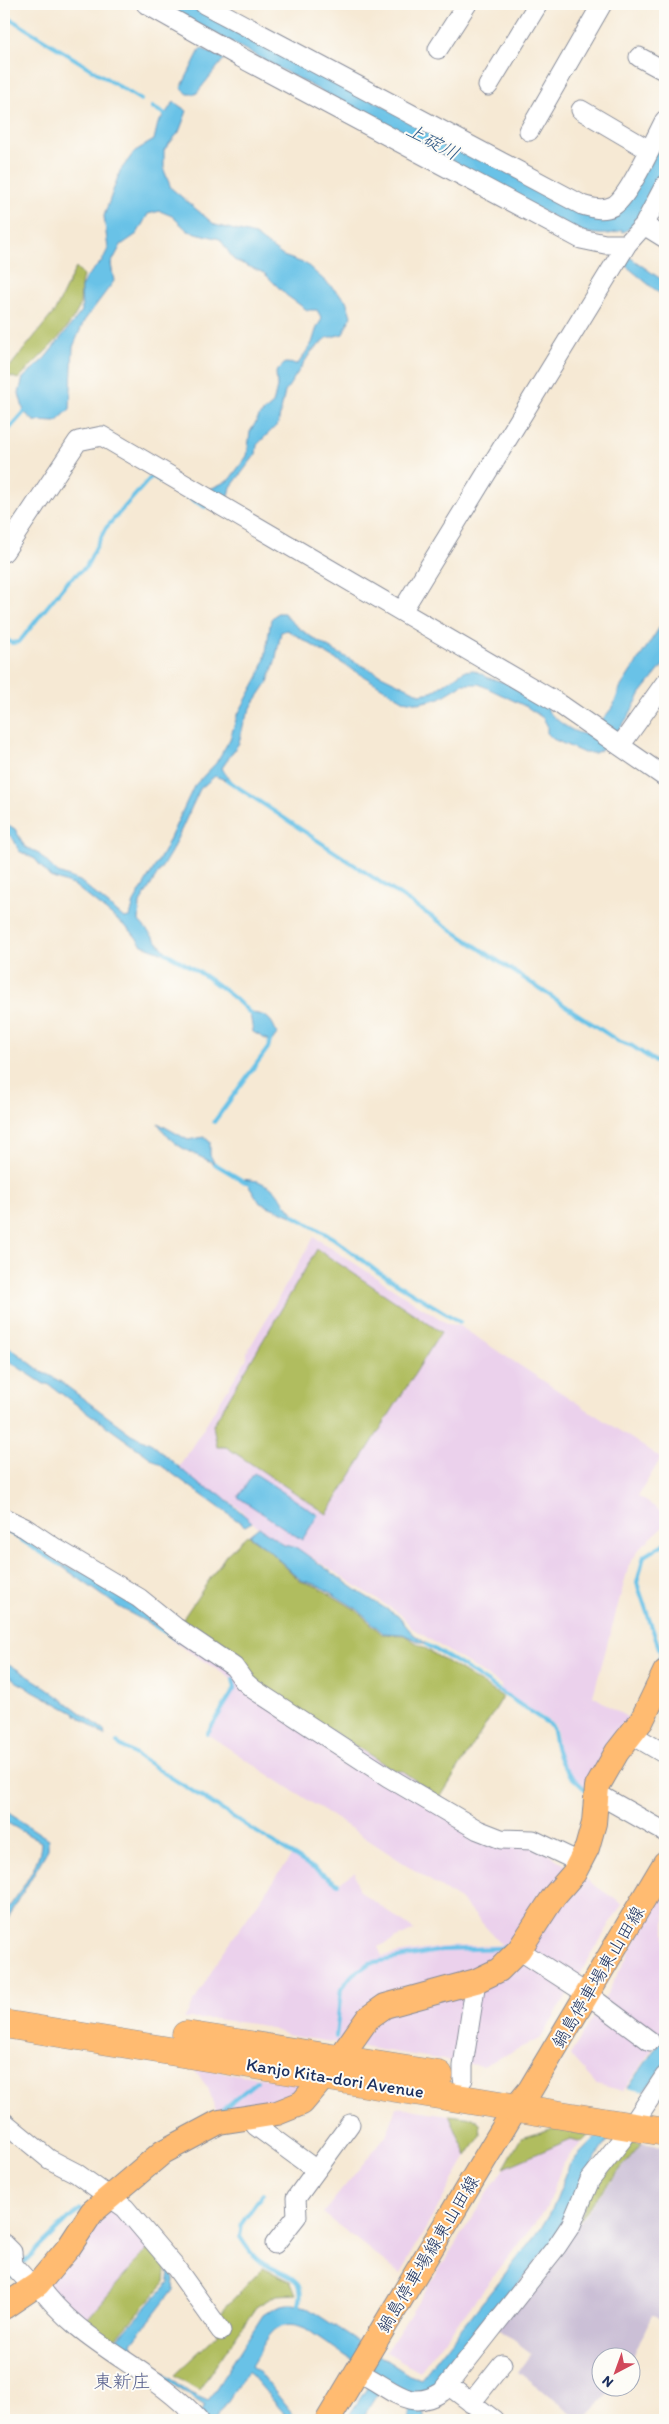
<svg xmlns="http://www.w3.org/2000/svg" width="669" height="2424" font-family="Itim,'Klee One',sans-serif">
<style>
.built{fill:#ebd1ec}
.industrial{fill:#cbbfd6}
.green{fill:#b0bd5f;stroke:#66765e}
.water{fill:#69c2e7;stroke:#4278a2}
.pier{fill:#f6e9d4}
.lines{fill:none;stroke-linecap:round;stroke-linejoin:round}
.stream{stroke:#69c2e7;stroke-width:4}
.minor-casing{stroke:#888c99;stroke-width:21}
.major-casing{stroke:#888c99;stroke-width:26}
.highway-casing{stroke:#888c99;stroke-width:29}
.minor{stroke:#fff;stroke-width:19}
.major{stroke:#ffbb71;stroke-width:24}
.highway{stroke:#ffbb71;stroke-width:28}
.labels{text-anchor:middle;stroke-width:4;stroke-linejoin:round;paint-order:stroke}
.street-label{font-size:18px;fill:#1b2f5e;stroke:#fdfcf7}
.water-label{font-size:19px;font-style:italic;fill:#325b87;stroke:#fdfcf7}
.neighbourhood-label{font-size:19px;fill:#535c8b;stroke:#fdfcf7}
</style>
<rect width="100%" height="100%" fill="#fdfcf7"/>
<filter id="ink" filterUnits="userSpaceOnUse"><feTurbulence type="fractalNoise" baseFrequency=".02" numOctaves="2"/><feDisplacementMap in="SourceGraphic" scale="10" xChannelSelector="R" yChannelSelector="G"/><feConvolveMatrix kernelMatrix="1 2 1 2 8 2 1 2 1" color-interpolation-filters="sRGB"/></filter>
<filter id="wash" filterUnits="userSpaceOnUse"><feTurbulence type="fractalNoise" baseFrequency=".0096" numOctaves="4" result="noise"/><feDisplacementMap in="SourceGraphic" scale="20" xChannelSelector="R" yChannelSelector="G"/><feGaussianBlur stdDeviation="1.12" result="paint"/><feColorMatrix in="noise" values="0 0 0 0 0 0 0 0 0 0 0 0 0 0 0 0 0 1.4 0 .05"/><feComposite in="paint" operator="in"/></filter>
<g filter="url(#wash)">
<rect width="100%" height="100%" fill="#f6e9d4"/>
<path class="built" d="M314,1237L448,1324L458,1325L661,1458L638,1496L665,1514V1525L640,1548L629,1565L593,1696L633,1721L596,1767L584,1787L567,1771L559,1755L555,1725L501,1690V1685L412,1628L400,1614L297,1548L284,1545L246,1518L242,1511L220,1494L201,1486L178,1469L247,1358V1352Z
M247,1535L267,1549L300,1581L318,1587L356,1610L382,1634L404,1635L503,1697L434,1807L533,1843L622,1904L541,2038L482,2066L287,2035L265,2026L217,2019H184L221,1955L292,1855L338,1884L355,1872L358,1890L414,1930L378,1947L382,1956L441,1947L502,1945L463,1902L207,1734L235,1687L230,1678L171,1640L180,1623L226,1555Z
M665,1886V2030L624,2091L596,2084L570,2055L601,2005Z
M193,2068L306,2084L297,2097L218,2116L208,2088Z
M396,2107L449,2115L467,2156L400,2274L323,2213L388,2133Z
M571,2139L582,2142L563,2163L546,2209L420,2371L386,2352L504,2168Z
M110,2202L151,2245L82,2325L43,2286Z"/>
<path class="industrial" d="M642,2143L665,2147V2323L652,2315L632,2358L602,2356V2386L614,2387L584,2420H581L518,2372L531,2353L496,2327Z"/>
<path class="green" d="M76,267L83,276C79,287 82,304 78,310C64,337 39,357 18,379L4,374L55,311Z
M317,1249L441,1332L327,1514L226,1447H217L213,1425Z
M247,1535L267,1549L300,1581L318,1587L356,1610L382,1634L404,1635L503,1697L440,1798L402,1771H395L261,1686L180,1623L226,1555Z
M449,2115L473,2118L480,2124L481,2135L467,2156Z
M554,2128L589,2135L582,2142L571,2139L504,2168L521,2138Z
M625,2140L642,2143L578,2221L597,2176Z
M151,2245L167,2263L165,2282L109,2346L82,2325Z
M263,2268L290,2281L296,2294L276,2295L256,2307L199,2390L174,2375L217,2335L215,2318Z"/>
<path class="water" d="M161,4H194L584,214L599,216L665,134C665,146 667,161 665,173C663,187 636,228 623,232L622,230C608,237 594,234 579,231Z
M201,48L224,59L196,94H188L181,88Z
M174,102L187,111L179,132L164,150V170L171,188L215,225L255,235L283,256L306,264L346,300L351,316L343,334L327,338L311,352L285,392L278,424L257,445L256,454L231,487L228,500L208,490L229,480L247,456L250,432L260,415L273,404L277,387L276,372L285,363L298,364L312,343L317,327L322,319L317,310H307L286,295L264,273L234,260L220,239L188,231L172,216L160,211L148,214L137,234L121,245L111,264L114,281L84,321L73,347L70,409L56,422L34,421L24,412L19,393L23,378L45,358L82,311L81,288L86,277L102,261L108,249L104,216L120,171L135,151L154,140L158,123Z
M628,256L665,282V298L625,265Z
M277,613H284C303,641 387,677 420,694L432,692L464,671L474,670L489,678L510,684L548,707V711C558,722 576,736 590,734L613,707L620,688L665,619V663L641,693L628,717L607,747L595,753H584L553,739L547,733V725L543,718L527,707L479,684H463L440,698L419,703L403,700L287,630L281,632L275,662L268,682L253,704L244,722L239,743L222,768L230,782L215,776L200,789L171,852L140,903L139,921L169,955L142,945L131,931L75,886L50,877L35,859L19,851L14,840L4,830V822L15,829L25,847L37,852L58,873L80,881L124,918L130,917L134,902L164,851L194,786L216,763L230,739L237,716L259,676L265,658L271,619Z
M250,1013C267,1014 272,1019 277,1034L271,1042L253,1032Z
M158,1123L188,1140L204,1137L210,1142V1155L215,1164C190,1151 174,1149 158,1123Z
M242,1179L258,1181L274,1189L297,1218L260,1203L250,1187Z
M4,1343L38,1369L61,1382L131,1434L152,1444L201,1486L220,1494L252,1522L245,1526L48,1384H44L4,1358Z
M254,1473L318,1515L302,1540L238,1497Z
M259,1527L284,1545L297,1548L362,1594L398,1616L412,1633L431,1647L403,1634L383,1633L357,1609L320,1586L301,1580L266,1548L249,1535Z
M57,1563L87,1574L153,1619L159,1629L119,1607Z
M4,1661L47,1688L104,1730L105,1736L74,1713L17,1682L4,1671Z
M4,1810L48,1839V1849L6,1922L4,1930V1913C17,1898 42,1861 41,1842L4,1821Z
M665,2034V2063L602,2148L581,2181L553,2240L436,2387L423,2396L424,2420H409L410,2395L387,2380L361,2420H346L375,2376L305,2328C273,2314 266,2343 251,2366L258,2371L293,2414L304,2420L288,2418L248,2371L215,2420H197L205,2406L120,2349L117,2344L118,2338L169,2282L168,2266L174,2279L173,2290L132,2343L134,2351L190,2393L208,2401L263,2315C280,2304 287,2301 306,2307L409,2375L421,2379L540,2230L553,2208L570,2164L592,2141Z"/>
<path class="pier" d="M625,2088L645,2092L610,2140L592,2136Z"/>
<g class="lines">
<path class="stream" d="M4,15L141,100
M152,107L168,116
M4,435L27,409
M4,638L12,643L19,642L67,582L86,567L105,529L152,476L205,507
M227,780L618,1041L632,1046L665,1068
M166,953C199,971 226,988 253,1016
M214,1122L268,1048L271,1038
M215,1164L245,1182
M294,1216L333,1238L378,1272L460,1322
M4,1529L61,1565
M155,1626L179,1641
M427,1645C471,1669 510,1699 552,1726C559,1764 559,1766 588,1792
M657,1666L661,1654L637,1583L644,1556L665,1543
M207,1734L235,1688L233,1679
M117,1743L338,1884
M336,2037L341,1989L351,1976L370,1963L443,1950L504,1948L508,1945
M221,2111L257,2081
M263,2193L242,2223L240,2237C245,2244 250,2253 257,2259C278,2277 312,2272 297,2310
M20,2266L68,2219L81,2210
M4,2284L14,2273"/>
</g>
</g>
<g filter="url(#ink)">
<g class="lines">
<g class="minor-casing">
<path id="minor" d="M146,4L240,57L581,239L605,244H627
M204,4L582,205C592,208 603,211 613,206C628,199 656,137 665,120
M438,49L467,4
M639,57L665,71
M488,86L538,4
M581,110L649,150
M529,131L602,4
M644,225L665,238
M4,552L78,441L102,436L558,703L665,777
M402,611L627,244L644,225L665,185
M620,746L665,683
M4,1518L25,1528L55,1548L139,1598L175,1627L234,1667L244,1681L253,1689L388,1777L478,1830L501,1839L533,1840L579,1862
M631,1734L665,1754
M596,1793L665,1832
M519,1950L587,1994L650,2041
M463,2079V2066L476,1981
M249,2116L256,2126L316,2170
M4,2122L49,2159L76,2173L125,2208L176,2268L221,2331
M4,2244L12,2252L13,2265L33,2287
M275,2244L297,2216L296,2198L350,2124
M38,2284C78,2344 152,2367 199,2420
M357,2372C390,2385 406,2414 442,2392L557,2246L571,2225L590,2180L624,2137L665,2076
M448,2385L494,2420
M471,2403L502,2364"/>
</g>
<g class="major-casing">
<path id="major" d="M4,2307L38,2284L69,2247L92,2212L163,2152L219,2122L277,2113L302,2103L339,2059L368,2018L385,2006L476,1981L499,1970L519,1950L554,1896L574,1873L587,1848L594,1823L597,1787L617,1752L642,1720L665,1672
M328,2420L516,2107L530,2090L665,1863"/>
</g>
<g class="highway-casing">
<path id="highway" d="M4,2024L665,2132
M186,2035L439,2075"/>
</g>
<use href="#minor" class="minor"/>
<use href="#major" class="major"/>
<use href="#highway" class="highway"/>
</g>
</g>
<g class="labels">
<g class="street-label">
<text transform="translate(598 1977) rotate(-59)" y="6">鍋島停車場東山田線</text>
<text transform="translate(335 2078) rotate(9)" y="6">Kanjo Kita-dori Avenue</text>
<text transform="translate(428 2254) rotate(-59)" y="6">鍋島停車場線東山田線</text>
</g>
<g class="water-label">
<text transform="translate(433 141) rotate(28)" y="7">上碇川</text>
</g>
<g class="neighbourhood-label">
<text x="122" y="2388">東新庄</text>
</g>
</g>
<rect width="669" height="2424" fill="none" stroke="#fdfcf7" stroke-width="20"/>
<g transform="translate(616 2372) rotate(221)"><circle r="24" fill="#fdfcf7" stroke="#a3aaba"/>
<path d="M0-4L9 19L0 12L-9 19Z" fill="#d1495b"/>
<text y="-8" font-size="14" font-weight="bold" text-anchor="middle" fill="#1b2f5e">N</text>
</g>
</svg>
